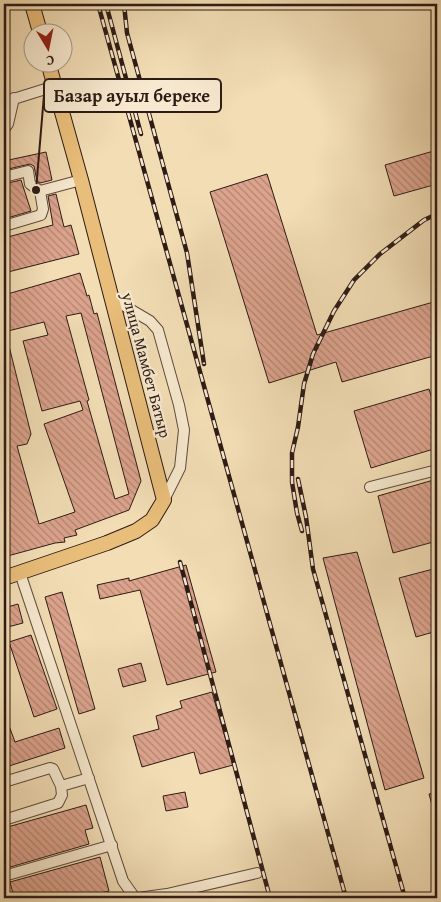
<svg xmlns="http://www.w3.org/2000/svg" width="441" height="902" font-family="'Gentium Book Plus',serif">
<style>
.building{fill:url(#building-back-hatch);stroke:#2d1b15;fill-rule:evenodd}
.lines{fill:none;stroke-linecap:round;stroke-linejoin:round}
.minor-casing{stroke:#5e4c3d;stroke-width:12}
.major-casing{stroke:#2d1b15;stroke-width:16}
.minor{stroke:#f7e9cf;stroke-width:10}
.major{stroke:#e9be7a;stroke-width:14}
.rail-casing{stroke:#2d1b15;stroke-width:4.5}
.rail{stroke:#f7e9cf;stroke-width:2.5;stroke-dasharray:8;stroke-linecap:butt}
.labels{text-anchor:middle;stroke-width:4.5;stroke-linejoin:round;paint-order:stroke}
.street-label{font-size:16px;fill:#2d1b15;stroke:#f7e9cf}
.leader{fill:none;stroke:#2d1b15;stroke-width:2}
.callout-dot{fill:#2d1b15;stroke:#f7e9cf;stroke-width:2}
.callout{fill:#f7e9cf;stroke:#2d1b15;stroke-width:2}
.callout-label{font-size:18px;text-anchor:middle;font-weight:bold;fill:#2d1b15}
</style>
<defs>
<pattern id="building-back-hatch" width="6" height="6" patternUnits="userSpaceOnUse" patternTransform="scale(1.25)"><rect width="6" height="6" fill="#dca38d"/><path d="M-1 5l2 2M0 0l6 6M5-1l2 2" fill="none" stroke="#b38472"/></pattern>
</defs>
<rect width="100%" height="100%" fill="#f2ddb5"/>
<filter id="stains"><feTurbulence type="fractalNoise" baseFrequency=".004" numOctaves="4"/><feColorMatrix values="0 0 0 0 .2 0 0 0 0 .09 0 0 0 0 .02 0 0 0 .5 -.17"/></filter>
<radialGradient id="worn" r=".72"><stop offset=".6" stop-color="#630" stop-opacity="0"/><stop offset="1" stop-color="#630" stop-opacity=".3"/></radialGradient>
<path class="building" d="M437,150V184L394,196L385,165Z
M46,152L52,180L40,183L37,181L34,166L30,164L4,170V161Z
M267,174L317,335L437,301V355L342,382L336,362L269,383L210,192Z
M21,180L31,211L4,219V184Z
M56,194L64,227L71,225L79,254L4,273V238L53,225L48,196Z
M80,273L87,296L89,295L94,314L97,313L141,481L129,510L75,530L77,535L64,538L65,542L55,543L4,557V335L6,334L31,434L27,444L17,446L39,524L75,512L44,424L83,410L80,401L42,411L23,341L48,335L44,322L4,332V295ZM81,313L129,494L115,499L87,401L89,400L66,316Z
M429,389L437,415V448L371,468L354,411Z
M437,479V541L393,553L378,496Z
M357,552L424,778L385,790L323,558Z
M186,565L216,672L167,685L140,590L100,599L97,585L129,578V581Z
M437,568V631L416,637L399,578Z
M62,592L95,709L79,714L45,597Z
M18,604L23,623L4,628V608Z
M31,635L57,709L34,717L9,642Z
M141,663L146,681L123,687L118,669Z
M212,692L233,765L200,774L194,752L142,767L133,736L159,729L156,716L182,708L180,701Z
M4,712L15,742L59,728L65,748L6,767L4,759Z
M185,792L188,807L166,811L163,796Z
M437,792V816H435L429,794Z
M86,805L93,828L85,830L89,844L7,868L4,859H6L4,851V828Z
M100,857L109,891L84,898H14L10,882Z"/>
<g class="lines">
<g class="minor-casing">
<path id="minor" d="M4,102L55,86
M4,129L8,124L14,98
M4,177L28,171L30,184L40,191L43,209L41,215L4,226
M40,191L81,180
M111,298L150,321L158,330L179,405L184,430L180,468L164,500
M370,487L437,470
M20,573L123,881L135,898
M4,782L50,768L53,769L61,786
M4,820L58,803L62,795L61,786L89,778
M4,876L112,845
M138,898L167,894L257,873"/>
</g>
<g class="major-casing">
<path id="major" d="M32,4L40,32
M4,578L107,543L136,531L152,520L164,500L81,180L48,62"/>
</g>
<use href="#minor" class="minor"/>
<use href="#major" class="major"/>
<g class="rail-casing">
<path id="rail" d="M98,4L346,898
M106,4L141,134
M124,4L127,33L187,253L204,364
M298,479L306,517L313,569L405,898
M302,531L297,513L292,482V453L298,427L304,384L313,354L334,311L354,280L380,254L424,220L437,214
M180,562L270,898"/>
</g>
<use href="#rail" class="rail"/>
</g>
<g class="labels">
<g class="street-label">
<text transform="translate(147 365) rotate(75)" y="6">улица Мамбет Батыр</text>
</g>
</g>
<path class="leader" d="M36 190L44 95"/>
<circle class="callout-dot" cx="36" cy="190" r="5"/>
<rect class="callout" x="44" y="79" width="177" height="33" rx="5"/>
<g class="callout-label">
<text x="132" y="102">Базар ауыл береке</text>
</g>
<rect width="441" height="902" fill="none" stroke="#f2ddb5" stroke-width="20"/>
<rect x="5" y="5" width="431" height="892" fill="none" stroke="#2d1b15" stroke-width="2.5"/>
<rect x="10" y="10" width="421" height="882" fill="none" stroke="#2d1b15"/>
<g transform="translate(48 48) rotate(170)"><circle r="24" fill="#f7e9cf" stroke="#a69785"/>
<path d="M0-4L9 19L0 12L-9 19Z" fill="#8f2418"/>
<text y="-8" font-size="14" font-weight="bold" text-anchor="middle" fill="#2d1b15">С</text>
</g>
<rect width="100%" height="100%" filter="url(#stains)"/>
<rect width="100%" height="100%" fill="url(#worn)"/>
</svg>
